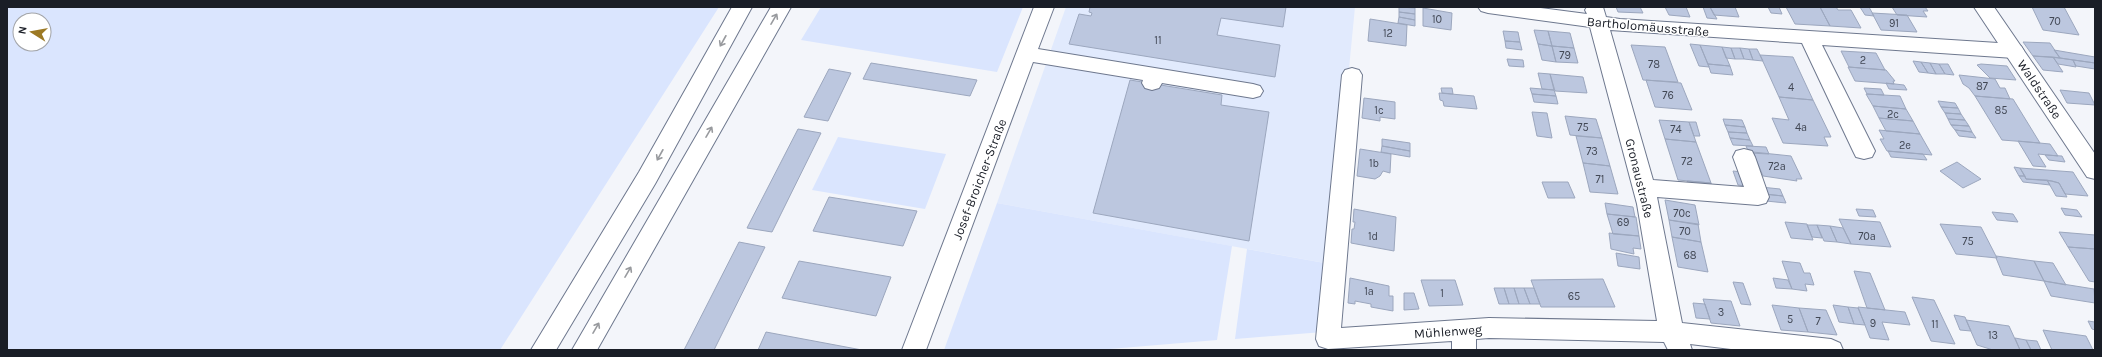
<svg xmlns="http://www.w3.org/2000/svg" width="2102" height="357" font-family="Karla,sans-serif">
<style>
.built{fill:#e1eafd}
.green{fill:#dae5fe;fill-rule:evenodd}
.building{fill:#bcc7df;stroke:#9ca7be}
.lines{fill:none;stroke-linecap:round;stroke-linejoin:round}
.minor-casing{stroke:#6e788e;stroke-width:2}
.major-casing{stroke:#6e788e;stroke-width:2}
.minor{fill:#fff;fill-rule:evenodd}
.major{fill:#fff;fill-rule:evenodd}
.oneway{stroke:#989a9e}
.labels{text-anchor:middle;stroke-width:3;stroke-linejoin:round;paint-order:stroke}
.number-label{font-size:11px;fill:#424855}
.street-label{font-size:13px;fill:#1a1e27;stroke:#fff}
</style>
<rect width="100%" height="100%" fill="#f3f5fa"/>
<path class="built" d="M1066,7H1355L1330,264L997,203Z"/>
<path class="green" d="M7,7H719L500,350H7ZM20,20H44V44H20Z
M821,7H1023L997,72L801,40Z
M838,137L946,154L925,209L812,190Z
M997,203L1232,246L1217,340L1098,350H944Z
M1247,249L1330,264L1323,332L1235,339Z"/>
<path class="building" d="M1090,7H1286L1283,27L1221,18L1217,35L1280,45L1275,77L1069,44L1079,14L1091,16L1092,13L1089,12Z
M1399,7L1415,8V14L1399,12Z
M1616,7H1640L1643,13L1618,12Z
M1665,7H1686L1690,17L1669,15Z
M1703,7H1710L1717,19L1707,18Z
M1710,7H1735L1739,17L1714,15Z
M1768,7H1779L1782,14L1771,13Z
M1786,7H1820L1830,26L1795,24Z
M1820,7H1836L1838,10H1851L1861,28L1830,26Z
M1860,7H1869L1874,16L1865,15Z
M1892,7H1925L1928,11H1923L1927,17L1897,15Z
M2032,7H2064L2079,35L2043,30Z
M1423,8L1452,13L1451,30L1423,26Z
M1399,12L1415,14V20L1399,17Z
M1872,13L1907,15L1917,32L1881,30Z
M1399,17L1415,20V26L1398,23Z
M1370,19L1407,25L1406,46L1368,41Z
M1534,30L1548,31L1552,46L1538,44Z
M1503,31L1518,32L1520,42L1505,41Z
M1548,31L1570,33L1574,48L1552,46Z
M1505,41L1520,42L1522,50L1506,48Z
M2023,42L2050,43L2060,58L2033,56Z
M1538,44L1552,46L1556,62L1542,60Z
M1690,44L1700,45L1709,67L1699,66Z
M1631,45L1665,47L1678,82L1643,80Z
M1700,45L1722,47L1730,66L1708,64Z
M1552,46L1574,48L1578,63L1556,62Z
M1722,47L1731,48L1735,59L1726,58Z
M1731,48H1740L1744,59H1735Z
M1740,48L1749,49L1753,60L1744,59Z
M1749,49H1757L1763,61L1753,60Z
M2054,50L2095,57V63L2060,58Z
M1841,51L1876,53L1885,70L1849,67Z
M1760,55L1793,57L1813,100L1779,97Z
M2033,56L2053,57L2063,72L2043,70Z
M2053,57L2073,60L2076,67L2058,64Z
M1507,59L1523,60L1524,67L1509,66Z
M2073,60L2095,63V69L2076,66Z
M1913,61L1921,62L1928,73L1919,72Z
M1921,62L1930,63L1936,74L1928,73Z
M871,63L977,80L970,96L863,79Z
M1930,63L1939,64L1945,74H1936Z
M1708,64L1730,66L1733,75L1711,73Z
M1939,64H1948L1954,75L1945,74Z
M1981,64L2007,66L2016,80L1990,78L1977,65Z
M1848,67L1886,70L1895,81H1893L1894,84L1855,81Z
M829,69L851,73L828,121L804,117Z
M1538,73L1550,74L1554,90L1542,89Z
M1550,74L1583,77L1587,93L1555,91Z
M1959,75L1995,79L2000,88H2005L2010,99L1975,96L1969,88L1963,84Z
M1130,80L1222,95L1221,105L1269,112L1249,241L1093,213Z
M1646,80L1681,83L1692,110L1655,107Z
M1886,83L1904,85L1907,90L1889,89Z
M1441,88H1452L1453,94L1442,93Z
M1530,88L1554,90L1556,96L1532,94Z
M1864,88L1881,89L1884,95L1867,94Z
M2060,90L2089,93L2095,105L2067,103Z
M1439,93L1474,96L1477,109L1444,106L1443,101L1440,100Z
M1532,94L1556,96L1558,104L1534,102Z
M1866,94L1900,96L1906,109L1873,106Z
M1975,96L2013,99L2040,143L2002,140Z
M1779,97L1813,100L1831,137H1824L1828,146L1783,143L1772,118L1789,120Z
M1364,98L1395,102V119L1380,117V121L1362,118Z
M1938,101L1955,103L1958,108L1941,107Z
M1873,106L1906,109L1913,121L1879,118Z
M1941,107L1958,108L1961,114L1945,113Z
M1532,112L1547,113L1552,138L1537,136Z
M1945,113L1961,114L1965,120L1948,119Z
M1565,116L1596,119L1602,138L1570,135Z
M1879,118L1913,121L1920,134L1886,131Z
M1723,119L1742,120L1745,127L1725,125Z
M1948,119L1965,120L1969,126L1951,125Z
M1659,120L1689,122L1696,142L1665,139Z
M1689,122H1696L1700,136H1694Z
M1725,125L1745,127L1747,133L1728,132Z
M1951,125L1969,126L1972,132L1955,130Z
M798,129L821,133L772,232L747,228Z
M1879,130L1920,134L1932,155L1887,151L1880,139H1884Z
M1955,130L1972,132L1976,138L1959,136Z
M1728,132L1747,133L1750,140L1730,138Z
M1576,136L1602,138L1610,166L1583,163Z
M1730,138L1750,140L1753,146L1733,145Z
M1382,139L1410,143V151L1382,146Z
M1665,139L1696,142L1711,183L1678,180Z
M2018,141L2050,144L2058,156L2038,154L2046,167L2033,166Z
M1382,146L1410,151V157L1381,152Z
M1746,146L1766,147L1769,154L1749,153Z
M1360,149L1391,154L1390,173L1383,171L1380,176L1375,179L1357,176Z
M1888,151L1923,154L1927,160L1891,157Z
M1753,152L1791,156L1802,179H1796L1797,181L1763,176Z
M2045,155L2062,156L2065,162L2049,160Z
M1957,162L1981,179L1963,188L1940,171Z
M1583,163L1610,166L1618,194L1590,192Z
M2014,167L2020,168L2025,176H2019Z
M2020,168L2073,172L2088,196L2065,194L2059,183L2052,181L2026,179Z
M1733,171L1742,172L1747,186L1738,185Z
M2019,176H2025L2026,179L2047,180L2050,185L2023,182Z
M2047,180L2059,183L2067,197L2056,196Z
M1687,181L1711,183L1713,190L1690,188Z
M1542,182H1568L1575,198H1548Z
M1761,187L1780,189L1783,196L1764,194Z
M1764,194L1783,196L1786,203L1766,201Z
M829,197L917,211L903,246L813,231Z
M1665,200L1695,205L1699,225L1669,220Z
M1605,203L1633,207L1635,217L1607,214Z
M2061,208L2077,210L2082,217L2065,215Z
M1354,209L1396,217L1394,251L1351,243L1352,229H1354L1355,222H1353Z
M1856,209L1873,210L1876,217L1859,216Z
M1992,212L2013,214L2018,222L1997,220Z
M1607,214L1636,217L1639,236L1613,234Z
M1839,219L1880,222L1891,247L1851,244Z
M1669,220L1698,224L1701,242L1672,237Z
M1785,222L1807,224L1813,240L1791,238Z
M1940,224L1981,227L1997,258L1956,254Z
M1807,225H1817L1822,238L1812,237Z
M1817,225L1830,226L1837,242L1824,241Z
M1830,226L1843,228L1851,244L1837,242Z
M2059,232L2095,235V249L2068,247Z
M1609,233L1639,236L1641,249L1633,248L1634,254L1611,249Z
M1672,237L1701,242L1708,272L1678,267Z
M739,242L765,247L714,350H684Z
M2068,247L2095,249V282L2089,281Z
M1616,253L1639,257L1640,269L1618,266Z
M1996,256L2034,261L2044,281L2003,275L1996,258H1997Z
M799,261L891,277L876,316L782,298Z
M1782,261L1800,263L1804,273H1810L1814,285L1805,284L1807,291L1792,289Z
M2034,261L2053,263L2066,285L2044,281Z
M1854,271L1870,273L1885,310L1867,308Z
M1350,278L1389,286V296H1393V311L1371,307V304L1355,301V304L1348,303Z
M1773,278L1788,280L1792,289L1776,288Z
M1603,279L1615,307H1541L1531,280Z
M1421,280H1455L1463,305L1429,306Z
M2044,281L2094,289L2095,303L2051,296Z
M1733,282L1743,283L1751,305L1741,304Z
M1494,288H1504L1509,304H1499Z
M1504,288H1514L1519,304H1509Z
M1514,288H1524L1530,304H1519Z
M1524,288H1534L1540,304H1530Z
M1404,293H1414L1419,309L1404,310Z
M1912,297L1934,300L1955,344L1931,341Z
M1703,299L1731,301L1740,326L1711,323Z
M1693,303L1705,304L1710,319L1696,318Z
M1772,305L1799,308L1808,332L1781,330Z
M1833,305L1848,307L1854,324L1839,322Z
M1848,307L1858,308L1865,325L1854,324Z
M1858,307L1905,312L1910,325L1882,322L1889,340L1870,338Z
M1799,308L1826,310L1837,335L1808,332Z
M1954,315L1965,317L1971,331L1960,330Z
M1966,320L2009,326L2020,350H1993L1977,345Z
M2088,321L2095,322V330L2092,329Z
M2043,330L2086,336L2093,350H2052Z
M766,332L862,350H758Z
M2015,338L2026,340L2031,350H2020Z
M2026,340L2037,341L2041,350H2031Z"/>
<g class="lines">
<g class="minor-casing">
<path id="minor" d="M1034,7H1054L1038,49L1253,84L1260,86L1263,91L1260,96L1253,98L1162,83L1159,88L1152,90L1145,88L1142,83L1143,80L1033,62L926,350H902Z
M1478,7H1533L1587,14L1585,10L1587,7H1603L1606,17L1620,19L2014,44L2021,46L2024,51L2021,56L2014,58L1822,45L1875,151L1872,157L1864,159L1856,157L1853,151L1802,43L1610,30L1653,180L1744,187L1733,157L1736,151L1744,149L1752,151L1755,157L1769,197L1766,203L1758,205L1657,197L1682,323L1831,339L1840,343L1843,350H1739L1690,344L1692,350H1668L1664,342L1489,338L1476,339V350H1452V341L1328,349L1319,346L1316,339L1342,75L1345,70L1352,68L1359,70L1362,75L1341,328L1489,318L1657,321L1637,204L1590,27L1488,13L1481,11Z"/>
</g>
<g class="major-casing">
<path id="major" d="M732,7H752L655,184L556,350H531L639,172Z
M771,7H791L597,350H572Z
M1974,7H1994L2095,154V179L2087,177Z"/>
</g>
<use href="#minor" class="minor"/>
<use href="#major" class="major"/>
</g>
<defs><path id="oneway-shaft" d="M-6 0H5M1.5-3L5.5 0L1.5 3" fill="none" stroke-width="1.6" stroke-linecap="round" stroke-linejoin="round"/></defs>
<g class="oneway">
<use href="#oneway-shaft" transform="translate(774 19) rotate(-60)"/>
<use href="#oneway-shaft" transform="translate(723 41) rotate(119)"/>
<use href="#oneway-shaft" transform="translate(709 132) rotate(-60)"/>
<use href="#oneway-shaft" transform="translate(660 155) rotate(119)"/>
<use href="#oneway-shaft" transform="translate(628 272) rotate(-60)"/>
<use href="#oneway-shaft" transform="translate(596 328) rotate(-60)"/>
</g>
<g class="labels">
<g class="number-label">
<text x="1437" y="23">10</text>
<text x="2055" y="25">70</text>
<text x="1894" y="27">91</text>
<text x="1388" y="37">12</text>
<text x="1158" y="44">11</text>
<text x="1565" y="59">79</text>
<text x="1863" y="64">2</text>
<text x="1654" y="68">78</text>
<text x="1982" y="90">87</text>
<text x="1791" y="91">4</text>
<text x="1668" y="99">76</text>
<text x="1379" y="114">1c</text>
<text x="2001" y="114">85</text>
<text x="1893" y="118">2c</text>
<text x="1583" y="131">75</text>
<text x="1801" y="131">4a</text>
<text x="1676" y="133">74</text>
<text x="1905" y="149">2e</text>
<text x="1592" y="155">73</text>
<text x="1687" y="165">72</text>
<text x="1374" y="167">1b</text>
<text x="1777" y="170">72a</text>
<text x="1600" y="183">71</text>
<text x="1682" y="217">70c</text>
<text x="1623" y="226">69</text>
<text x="1685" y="235">70</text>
<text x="1373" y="240">1d</text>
<text x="1867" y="240">70a</text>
<text x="1968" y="245">75</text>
<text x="1690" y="259">68</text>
<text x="1369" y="295">1a</text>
<text x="1442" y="297">1</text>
<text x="1574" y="300">65</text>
<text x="1721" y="316">3</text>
<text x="1790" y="323">5</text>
<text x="1818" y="325">7</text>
<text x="1873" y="327">9</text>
<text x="1935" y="328">11</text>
<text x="1993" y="339">13</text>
</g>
<g class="street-label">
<text transform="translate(1648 26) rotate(5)" y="5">Bartholomäusstraße</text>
<text transform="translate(2040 89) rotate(56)" y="5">Waldstraße</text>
<text transform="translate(1640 178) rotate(76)" y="5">Gronaustraße</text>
<text transform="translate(979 179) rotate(-69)" y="5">Josef-Broicher-Straße</text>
<text transform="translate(1448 331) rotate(-4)" y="5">Mühlenweg</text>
</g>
</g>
<rect width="2102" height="357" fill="none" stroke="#1a1e27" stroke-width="16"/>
<g transform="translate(32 32) rotate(281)"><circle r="19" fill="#ffffff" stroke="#a3a5a9"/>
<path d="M0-3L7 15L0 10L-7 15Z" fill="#9c7924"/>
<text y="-6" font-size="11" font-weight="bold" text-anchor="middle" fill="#1a1e27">N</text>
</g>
</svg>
